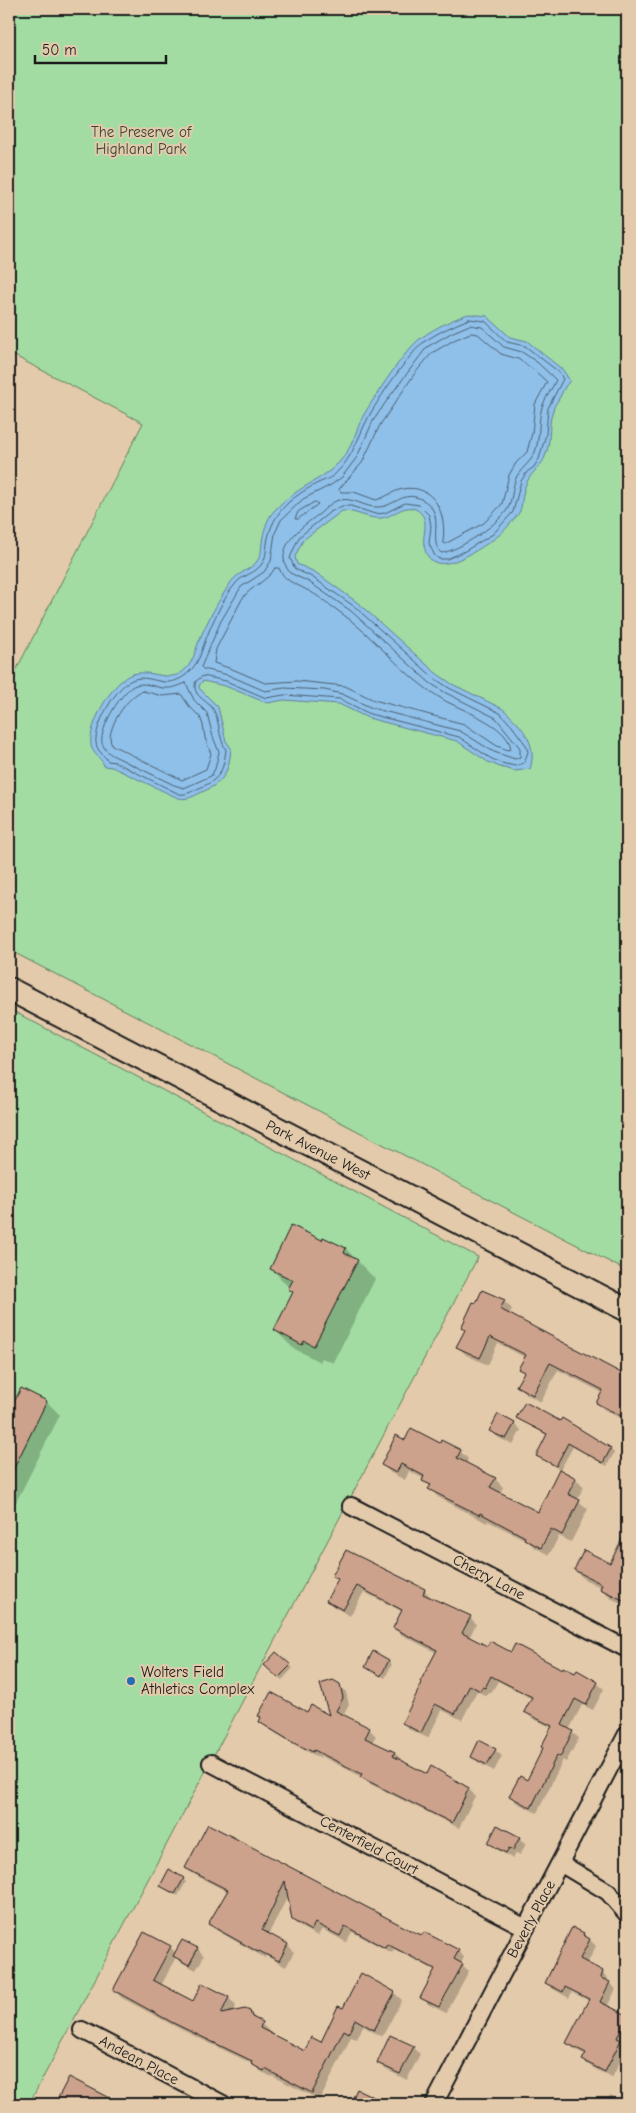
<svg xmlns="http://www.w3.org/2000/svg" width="636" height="2113" font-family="'Comic Neue',sans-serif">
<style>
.green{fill:#a2dca2;stroke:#5f7c5f}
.water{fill:#8fc0ea;stroke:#617e98}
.shadow{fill:#0003}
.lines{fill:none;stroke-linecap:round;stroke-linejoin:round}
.shore{stroke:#4a5e6e;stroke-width:1}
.building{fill:#cca28c;stroke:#1c1c1c}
.street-casing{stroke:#1c1c1c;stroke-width:20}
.secondary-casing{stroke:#1c1c1c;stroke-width:26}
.street{stroke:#e3caab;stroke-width:16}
.secondary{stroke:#e3caab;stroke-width:22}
.poi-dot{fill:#1f6fb2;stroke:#e3caab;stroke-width:2}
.labels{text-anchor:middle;stroke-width:4;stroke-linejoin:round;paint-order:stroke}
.park-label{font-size:15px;fill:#374237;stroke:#e3caab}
.street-label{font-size:15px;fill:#1c1c1c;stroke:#e3caab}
.poi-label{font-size:15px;fill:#1c1c1c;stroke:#e3caab;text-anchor:start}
</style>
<rect width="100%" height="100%" fill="#e3caab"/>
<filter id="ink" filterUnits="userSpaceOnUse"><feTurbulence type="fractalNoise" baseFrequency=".02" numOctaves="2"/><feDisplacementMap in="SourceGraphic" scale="10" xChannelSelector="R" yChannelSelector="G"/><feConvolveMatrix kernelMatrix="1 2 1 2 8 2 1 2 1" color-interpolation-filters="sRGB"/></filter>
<g filter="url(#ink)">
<path class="green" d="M9,9H627V1271L9,950V684L143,423L9,353Z
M9,1009L478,1257L29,2104H9Z"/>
<path class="water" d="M468,314L487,316L510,337L527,341L563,370L570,381C565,385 563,391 560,397C558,401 554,405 553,410C548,423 551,438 547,451C542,469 533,469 527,482C522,491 523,502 520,511C517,517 500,536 494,539C476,551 430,584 424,545C422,533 431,519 417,510C406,503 396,514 386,517C371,522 357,510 342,511L303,540L295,557L297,564L315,572L358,603L436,673L452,684L503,709C523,727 538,744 530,769L515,771L500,767L488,762L457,741L368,718L339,704L284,700L267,703L225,686L203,681L200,684L199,688L218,707L226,741L231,748C229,774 223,783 200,793C192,797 187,800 178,798L112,767L104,766C103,759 92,754 91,745C88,725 113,679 133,674C155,668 175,689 191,662C195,655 196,648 199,641C207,621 219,600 231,582C239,571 253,570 259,558C262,553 261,549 262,543C263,533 267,519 273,512C296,485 327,481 346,454C353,443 357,428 363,416C374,398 405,349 421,338C436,327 452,320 468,314Z"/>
<path class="shadow" d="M324,1239L346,1249L375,1279L333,1363L322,1358L320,1362L293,1348L275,1330L294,1293L271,1268L322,1242Z
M504,1301L512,1309L509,1315L627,1378V1422L605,1410L597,1403L603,1393L558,1370L541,1402L526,1394L518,1386L525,1373L520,1369L526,1358L498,1343L488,1365L466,1355L458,1347Z
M22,1390L47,1402L60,1415L9,1516V1415Z
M518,1418L610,1449L614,1453L607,1466L573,1447L560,1470L537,1455L548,1436Z
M514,1424L521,1430L513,1445L497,1437L491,1430Z
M405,1441L441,1445L460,1451L468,1459L466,1464L495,1479L503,1487L500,1494L538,1514L560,1471L576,1479L584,1487L577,1500L588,1509L571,1542L559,1536L549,1555L534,1547L528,1541L488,1521L487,1523L438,1497L430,1489L431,1488L424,1479L409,1471L405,1480L391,1473L383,1465Z
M627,1532V1606L610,1598L602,1588L584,1579L575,1570L610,1565Z
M334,1576L424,1590L431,1597L430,1598L470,1617L476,1624L469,1638L488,1648L511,1653L597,1683L604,1689L593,1710L582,1705L569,1730L579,1738L566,1762L563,1760L537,1813L517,1803L510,1796L528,1782L545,1749L552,1728L532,1718L525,1712L532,1699L498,1681L491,1693L489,1692L486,1696L477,1691L462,1720L442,1710L428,1738L410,1730L404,1723L437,1653L400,1634L394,1628L403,1612L364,1592L350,1616L334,1607L328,1601L338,1580Z
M277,1654L293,1668L282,1680L266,1665Z
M389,1661L392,1664L385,1678L367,1667Z
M339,1685L346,1692L349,1705L343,1716L369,1729L376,1736L372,1742L395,1753L401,1759L400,1761L428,1775L432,1768L469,1789L475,1796L459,1828L368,1783L362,1777L321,1756L320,1758L300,1748L267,1728L260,1721L308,1714L331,1717Z
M495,1750L502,1756L494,1771L479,1763L472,1756Z
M208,1826L414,1933L458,1951L464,1957L461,1964L469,1971L446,2013L428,2004L422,1997L436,1971L394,1949L392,1953L352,1932L346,1942L322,1929L318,1936L300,1927L293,1920L289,1894L268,1935L288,1945L294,1952L286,1967L266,1956L265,1958L216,1930L209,1923L228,1892L193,1874L186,1868Z
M519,1838L526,1844L520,1855L516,1853L513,1859L496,1849L489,1843Z
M183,1879L186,1882L178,1896L161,1885Z
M573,1928L584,1934L596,1946L587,1964L602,1972L608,1979V1982L616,1989L607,2007L627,2017V2036L623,2044L627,2047L612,2078L590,2066L583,2060L586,2055L574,2049L568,2043L589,2001L572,1992L569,1998L553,1989L546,1983Z
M182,1941L198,1949L204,1956L196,1970L181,1962L176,1957L161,1986L193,2003L202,1985L229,1998L236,2006L233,2013L249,2012L269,2031L268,2034L305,2052L322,2044L344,2010L394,1993L402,2000L382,2037L363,2026L357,2039L351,2037L320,2100L272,2076V2077L260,2071L253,2064L182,2030L122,1998L114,1990L170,1947L176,1953Z
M413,2048L420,2054L407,2080L385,2069L378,2063Z
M70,2079L120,2104H57Z
M610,2095L623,2101L626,2104H605Z
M505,2099L515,2104H502Z
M520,2100L527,2104H518Z"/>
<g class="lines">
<path class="shore" d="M469,319L485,321L507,342L525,346L559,372L563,379L548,408L546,434L539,459L534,467L527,472L521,481L513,512L493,534L465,551L447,559H439L435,556L429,544L431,526L429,515L419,505L405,503L385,513L375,514L351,506H342L330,512L299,537L290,558L295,569L312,577L355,607L434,678L449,688L500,713L512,726L526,745L528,752L524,763L515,766L501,763L490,758L459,737L370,714L340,699L284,695L266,698L226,681L203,676L196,681C191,696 206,699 213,709C220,720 218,737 226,750C223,773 219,780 197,789C191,792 186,795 179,794L115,762L108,761C104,755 97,751 96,743C94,726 116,686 132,680C143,675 154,681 165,682C182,683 196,668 201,653C208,631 221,601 236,583C243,575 254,574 261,565C266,559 266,552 267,544C269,527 277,513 289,502C297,495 308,488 318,483C325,480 332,478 337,472C352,458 358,438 367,420C376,402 410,352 425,341C439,332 454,325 469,319Z
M470,325L482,327L504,347L522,352L538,363L556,380C552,389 545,398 542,407C538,421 540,435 536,449C533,461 523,466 517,476C512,486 513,496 509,506C504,521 457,552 441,553C427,540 448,512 421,499C403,490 394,507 378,507C365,508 354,497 340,500C331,501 325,510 318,515C301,527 271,549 290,573L309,582L351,611L430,683L446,693L496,718L520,748V757L515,759L494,752L460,731L372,708L342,694L325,690L284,688L265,691L228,675L203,669L201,667L221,621L241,587L264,572L271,561L275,533L281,520L303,499L331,485L342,477L357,457L373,421L390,396L427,347L451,333Z
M471,333L478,334L501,354L518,359L534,370L547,382L535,404L532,433L527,452L516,463L509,475L502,504L484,523L445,544L443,542C447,515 435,483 402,489C393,491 385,498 376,500L354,492H341L339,489L362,463L380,425L415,373L432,353L454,340Z
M315,502L318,504L298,519H295L298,512Z
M275,568H279C284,581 294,583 305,589C316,594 327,603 337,610C375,636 402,676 442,699C460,710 508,724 511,749L508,750L497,746L464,724L374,700L345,686L297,681L265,683L232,669L214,663L216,649L242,599C251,586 267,582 275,568Z
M186,683L194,700L207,713L213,737L219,752L215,769L211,776L184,788L174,785L112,755C108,752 104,749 102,743C99,729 122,689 136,685C146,682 154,687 163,688C172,689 178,686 186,683Z
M143,691L163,696L181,694L189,706L200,717L203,725L205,738L211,754L206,769L182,780L112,745C103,732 129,693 143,691Z"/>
</g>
<path class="building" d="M291,1225L322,1240L323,1237L346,1248L344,1253L358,1260L314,1346L304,1341L302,1345L274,1330L293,1292L288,1289L293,1280L270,1269Z
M482,1290L505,1300L500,1309L627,1376V1419L596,1403L603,1390L550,1363L533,1395L516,1386L524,1372L518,1369L526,1355L490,1337L480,1358L456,1347L465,1330L461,1328L473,1302L476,1303Z
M21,1388L47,1401L9,1478V1412Z
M525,1402L560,1421L562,1418L611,1448L603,1463L568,1443L556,1466L536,1456L547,1434L516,1418Z
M498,1414L515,1423L506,1439L489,1431Z
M411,1428L440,1443L441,1440L461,1450L457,1458L496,1478L490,1487L538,1512L559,1469L576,1478L568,1494L580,1500L562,1535L551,1529L541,1548L524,1539L525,1537L480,1513L479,1515L428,1489L431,1485L422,1481L424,1476L401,1464L396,1473L381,1465L396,1435L405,1440Z
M627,1529V1602L600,1589L602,1584L574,1570L584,1550L610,1563Z
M346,1550L425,1589L423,1594L471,1616L462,1633L487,1646L490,1641L511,1652L515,1644L562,1669L563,1667L575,1673L577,1670L598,1682L586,1705L575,1699L562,1725L573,1731L560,1757L557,1755L531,1808L509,1796L520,1776L527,1780L543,1748L541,1747L552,1726L524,1712L532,1697L491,1676L485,1688L482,1687L480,1691L470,1685L455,1714L435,1704L421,1733L402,1723L422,1683L420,1682L437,1650L393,1628L402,1610L357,1586L343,1610L326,1601L338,1579L332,1576Z
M373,1651L389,1660L381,1676L365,1667Z
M276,1652L291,1665L278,1678L264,1665Z
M333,1680L340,1684L343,1698L336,1711L370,1728L365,1738L395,1752L393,1756L427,1774L431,1766L469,1788L452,1823L360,1777L362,1774L314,1750L313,1752L292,1742L259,1722L261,1717L258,1716L271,1692L307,1712L311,1705L329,1715L320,1684Z
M479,1740L496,1749L487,1765L471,1757Z
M208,1824L414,1932L422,1935L424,1932L459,1950L454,1959L463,1964L439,2007L420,1998L435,1969L387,1944L385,1948L345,1926L340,1936L315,1923L311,1931L292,1920L285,1881L262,1930L288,1944L279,1961L259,1951L258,1952L208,1924L228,1890L185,1868Z
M497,1825L520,1837L513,1850L509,1848L506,1853L488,1843Z
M169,1869L184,1878L175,1894L160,1886Z
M572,1927L584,1933L583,1935L590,1939L580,1959L603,1971L601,1978L610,1982L600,2002L627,2015L617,2038L621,2040L605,2072L582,2060L586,2053L566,2043L589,1999L565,1987L563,1992L545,1983Z
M144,1932L171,1946L153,1980L193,2001L202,1983L229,1997L221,2014L245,2009L250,2011L252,2017L262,2022L260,2028L305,2051L311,2037L321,2042L338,2006L343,2008L361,1973L395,1992L374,2030L355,2019L349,2033L344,2030L312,2093L265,2069L264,2071L251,2064L252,2061L173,2023L113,1990Z
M182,1940L198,1948L189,1965L173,1956Z
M390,2035L414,2046L400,2074L377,2063Z
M69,2077L122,2104H55Z
M357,2089L388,2104H350Z"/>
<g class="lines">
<g class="street-casing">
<path id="street" d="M351,1506L627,1649
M211,1763L526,1928
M560,1863L608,1892L627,1914
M82,2030L223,2104
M434,2104L627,1734"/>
</g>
<g class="secondary-casing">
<path id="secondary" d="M9,989L627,1310"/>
</g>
<use href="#street" class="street"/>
<use href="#secondary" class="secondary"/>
</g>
</g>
<circle class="poi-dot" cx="131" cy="1681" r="5"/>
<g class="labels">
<g class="park-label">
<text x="141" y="137">The Preserve of<tspan x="141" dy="17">Highland Park</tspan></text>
</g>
<g class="street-label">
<text transform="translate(318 1150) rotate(27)" y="5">Park Avenue West</text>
<text transform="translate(489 1577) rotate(28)" y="5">Cherry Lane</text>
<text transform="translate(369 1845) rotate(28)" y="5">Centerfield Court</text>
<text transform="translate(531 1919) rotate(-62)" y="5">Beverly Place</text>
<text transform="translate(139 2060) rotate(28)" y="5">Andean Place</text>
</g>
<g class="poi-label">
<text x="141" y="1677">Wolters Field<tspan x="141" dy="17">Athletics Complex</tspan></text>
</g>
</g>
<rect width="636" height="2113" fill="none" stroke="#e3caab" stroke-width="30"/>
<rect x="15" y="15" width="606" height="2083" fill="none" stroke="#1c1c1c" stroke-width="2" filter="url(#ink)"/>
<path d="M35 55v8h131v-8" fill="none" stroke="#1c1c1c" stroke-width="2.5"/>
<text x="42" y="55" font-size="15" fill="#1c1c1c" stroke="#e3caab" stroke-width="4" paint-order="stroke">50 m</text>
</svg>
